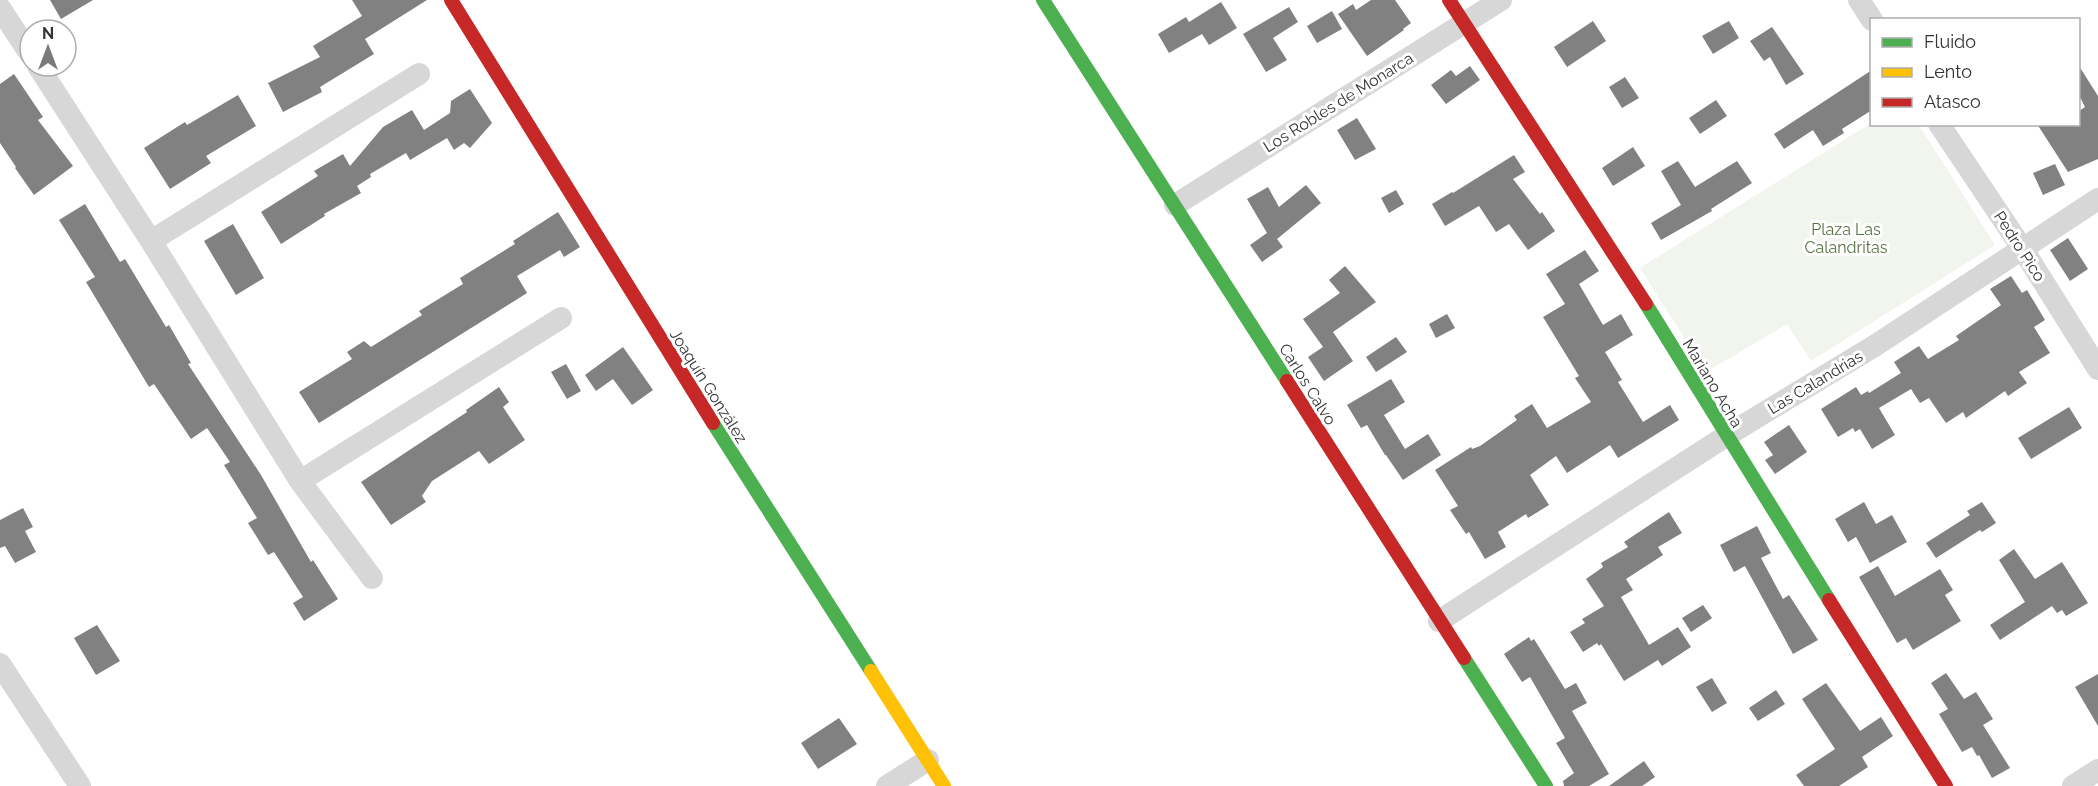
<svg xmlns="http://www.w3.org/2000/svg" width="2098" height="786" font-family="Raleway,sans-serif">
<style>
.green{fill:#f1f5ed}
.building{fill:#818181}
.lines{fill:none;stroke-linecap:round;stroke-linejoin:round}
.street{stroke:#d7d7d7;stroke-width:22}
.fast{stroke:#4caf50;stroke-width:14}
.slow{stroke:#ffc107;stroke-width:14}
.jam{stroke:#c62828;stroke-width:14}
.labels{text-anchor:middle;stroke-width:6;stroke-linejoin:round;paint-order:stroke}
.street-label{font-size:16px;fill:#333;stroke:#fff}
.park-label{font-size:16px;fill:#56703f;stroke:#fff}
</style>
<rect width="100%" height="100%" fill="#fff"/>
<path class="green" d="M1871,123L1919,125L1995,245L1811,361L1787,324L1706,372L1640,268Z"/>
<path class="building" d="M50,0H93L61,19Z
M352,0H427L365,39L374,54L320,87L322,92L283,112L268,83L320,57L313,46L362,16Z
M1371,0H1395L1411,23L1403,29L1404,30L1367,56L1338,14L1353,4L1356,10Z
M1221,2L1237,28L1209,45L1202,34L1169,53L1158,34L1186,17L1189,22Z
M1289,7L1298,22L1273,38L1287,60L1266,72L1243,34Z
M1332,11L1342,29L1317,43L1307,26Z
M1593,21L1606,41L1567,67L1554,47Z
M1729,21L1739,38L1713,54L1702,36Z
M1772,27L1804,74L1786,85L1770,57L1764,61L1750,41Z
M1470,66L1480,80L1446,104L1431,85L1451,70L1456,76Z
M2079,66L2098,96V159L2068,172L2037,124H2079V111L2085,107L2079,95Z
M1872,70V110L1842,129L1844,133L1823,146L1813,130L1784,149L1774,134Z
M14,74L43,117L38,120L73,166L34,195L15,168L16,167L0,143V84Z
M1625,77L1639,98L1622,108L1609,87Z
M470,89L492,123L470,148L464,143L454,150L447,138L410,160L406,153L370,174L371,177L357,186L361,193L324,214L325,216L281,244L261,212L318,176L314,171L343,154L350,166L383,127L412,110L424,130L450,113L451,101Z
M238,95L256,126L206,156L211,163L170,189L144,148L185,122L187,125Z
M1716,100L1727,116L1700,134L1689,118Z
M1357,118L1376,149L1355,160L1337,130Z
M1633,147L1645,166L1613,186L1602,168Z
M1514,155L1525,172L1513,179L1540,214L1542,212L1555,231L1528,250L1509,224L1496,232L1479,206L1445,226L1432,204L1452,192L1453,193Z
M1678,161L1695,187L1737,161L1752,183L1711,209L1712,211L1661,240L1651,223L1681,205L1661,171Z
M2055,164L2065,185L2043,195L2033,173Z
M1306,185L1321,203L1277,239L1283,247L1262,262L1250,245L1267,233L1247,199L1268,187L1279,207Z
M1396,190L1404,204L1389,213L1381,198Z
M85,204L120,262L125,259L166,327L169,325L191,363L188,364L261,475L311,562L313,560L338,599L304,621L293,603L303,597L274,552L268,555L248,523L257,518L224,465L230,462L207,428L191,439L154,384L149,387L86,282L95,277L59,220Z
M558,212L580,247L564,257L560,250L517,276L527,293L319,423L299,392L352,359L347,352L364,341L371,347L422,315L419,311L463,284L460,278L515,244L513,241Z
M233,224L264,278L236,295L204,241Z
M2068,238L2088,269L2070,281L2050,250Z
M1585,250L1599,271L1579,284L1603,325L1621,314L1633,335L1605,352L1622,380L1618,382L1643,422L1670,405L1679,420L1618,458L1610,445L1567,473L1556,456L1530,475L1549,505L1528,518L1526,514L1498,532L1506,547L1485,559L1469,532L1466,534L1450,510L1458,506L1435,470L1471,447L1472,449L1480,446L1517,420L1514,416L1532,404L1547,428L1591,402L1575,378L1579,376L1543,317L1565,304L1546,274Z
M1345,266L1376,302L1333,332L1353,361L1324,381L1308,357L1323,347L1303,319L1340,293L1329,280Z
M2011,276L2022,293L2027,290L2045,320L2034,327L2050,353L2019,372L2027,383L2008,396L2005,391L1966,418L1963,412L1946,423L1929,398L1920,403L1911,389L1879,408L1895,435L1872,449L1860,429L1855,432L1853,428L1838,437L1821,409L1856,387L1861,395L1868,391L1869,393L1901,373L1894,362L1919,346L1928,359L1959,340L1956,336L2001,305L1990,289Z
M1447,314L1455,328L1436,338L1429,324Z
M1396,337L1407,352L1376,372L1366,357Z
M623,347L653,390L632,405L613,379L596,391L585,375Z
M566,364L581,391L567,399L551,372Z
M1391,379L1405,402L1384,415L1405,449L1428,434L1441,455L1403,480L1386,455H1385L1367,425L1361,428L1347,405Z
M499,387L509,402L503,407L525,440L489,464L479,451L432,481L422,496L426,502L391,525L361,482L467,412L466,410Z
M2069,407L2082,428L2031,459L2018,438Z
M1789,425L1807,452L1775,474L1765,460L1773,455L1764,442Z
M1864,502L1876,524L1892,515L1907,542L1870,563L1856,537L1848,542L1835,519Z
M1982,502L1996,523L1982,532L1980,530L1936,558L1926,543L1970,515L1967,511Z
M23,508L33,527L25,531L36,552L15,563L5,546L0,548V520Z
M1669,512L1682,533L1658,547L1663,555L1626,579L1633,590L1621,597L1649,645L1678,627L1691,647L1662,666L1658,660L1624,681L1601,644L1599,646L1597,643L1583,652L1570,632L1585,623L1582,619L1604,606L1586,579L1603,567L1601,563L1628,547L1624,542Z
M1757,526L1771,553L1761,558L1783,599L1789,595L1818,640L1793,654L1745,566L1734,572L1720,545Z
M2014,549L2035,579L2062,562L2088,603L2066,616L2062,610L2057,613L2052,606L2000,640L1990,625L2025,602L1999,560Z
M1878,566L1895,596L1940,569L1953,590L1945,595L1961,621L1913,650L1906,638L1897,643L1859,577Z
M1703,605L1712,618L1691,632L1682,618Z
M97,625L120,661L96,675L74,638Z
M1529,637L1531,641L1534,639L1565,689L1576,683L1587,703L1572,711L1609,774L1589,786H1564L1563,781L1574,773L1556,743L1565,738L1530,677L1522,682L1504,654Z
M1946,673L1964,699L1976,692L1993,719L1983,725L2010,768L1992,778L1979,755L1977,756L1972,747L1962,752L1939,714L1948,709L1931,683Z
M2098,674V726L2075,687Z
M1712,678L1727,703L1712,712L1696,687Z
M1826,683L1860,731L1881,717L1893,736L1862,757L1868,767L1839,786H1804L1796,775L1835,749L1802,699Z
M1776,690L1785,704L1758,721L1749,708Z
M839,718L857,744L818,769L801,743Z
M1644,761L1655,777L1642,786H1609Z"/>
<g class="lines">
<path class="street" d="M1859,0L1872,20
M0,8L30,54
M38,66L151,241L300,481L372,578
M1939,124L2022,248L2098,369
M1175,205L1501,0
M151,241L419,74
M300,481L561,318
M1439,621L1726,436L1876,345L2098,199
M0,664L80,786
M887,786L928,760
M2073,786L2098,770"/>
<path class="fast" d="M1043,0L1287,381
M1646,304L1829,600
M713,423L871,671
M1464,658L1546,786"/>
<path class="slow" d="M871,671L944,786"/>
<path class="jam" d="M451,0L713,423
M1449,0L1646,304
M1287,381L1464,658
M1829,600L1946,786"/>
</g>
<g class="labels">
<g class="street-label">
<text transform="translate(1338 102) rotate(-32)" y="6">Los Robles de Monarca</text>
<text transform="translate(2020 246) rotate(57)" y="6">Pedro Pico</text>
<text transform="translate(1815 382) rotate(-31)" y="6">Las Calandrias</text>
<text transform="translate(1713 383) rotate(59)" y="6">Mariano Acha</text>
<text transform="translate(1308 384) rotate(58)" y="6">Carlos Calvo</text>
<text transform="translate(709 386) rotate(58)" y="6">Joaquín González</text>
</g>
<g class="park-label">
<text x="1846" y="235">Plaza Las<tspan x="1846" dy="18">Calandritas</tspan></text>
</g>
</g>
<rect x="1870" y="18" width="210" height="108" fill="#ffffff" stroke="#adadad" stroke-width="1.5"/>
<rect x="1882" y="38" width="30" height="9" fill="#4caf50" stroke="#adadad" stroke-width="1.5"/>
<text x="1924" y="48" font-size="18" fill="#333333">Fluido</text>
<rect x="1882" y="68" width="30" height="9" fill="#ffc107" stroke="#adadad" stroke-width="1.5"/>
<text x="1924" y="78" font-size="18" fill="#333333">Lento</text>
<rect x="1882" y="98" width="30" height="9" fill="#c62828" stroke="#adadad" stroke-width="1.5"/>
<text x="1924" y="108" font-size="18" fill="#333333">Atasco</text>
<g transform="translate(48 48)"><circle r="28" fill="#ffffff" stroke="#adadad" stroke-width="1.5"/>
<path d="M0-4.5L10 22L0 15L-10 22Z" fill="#7a7a7a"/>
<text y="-9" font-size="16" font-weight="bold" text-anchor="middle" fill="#333333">N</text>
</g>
</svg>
